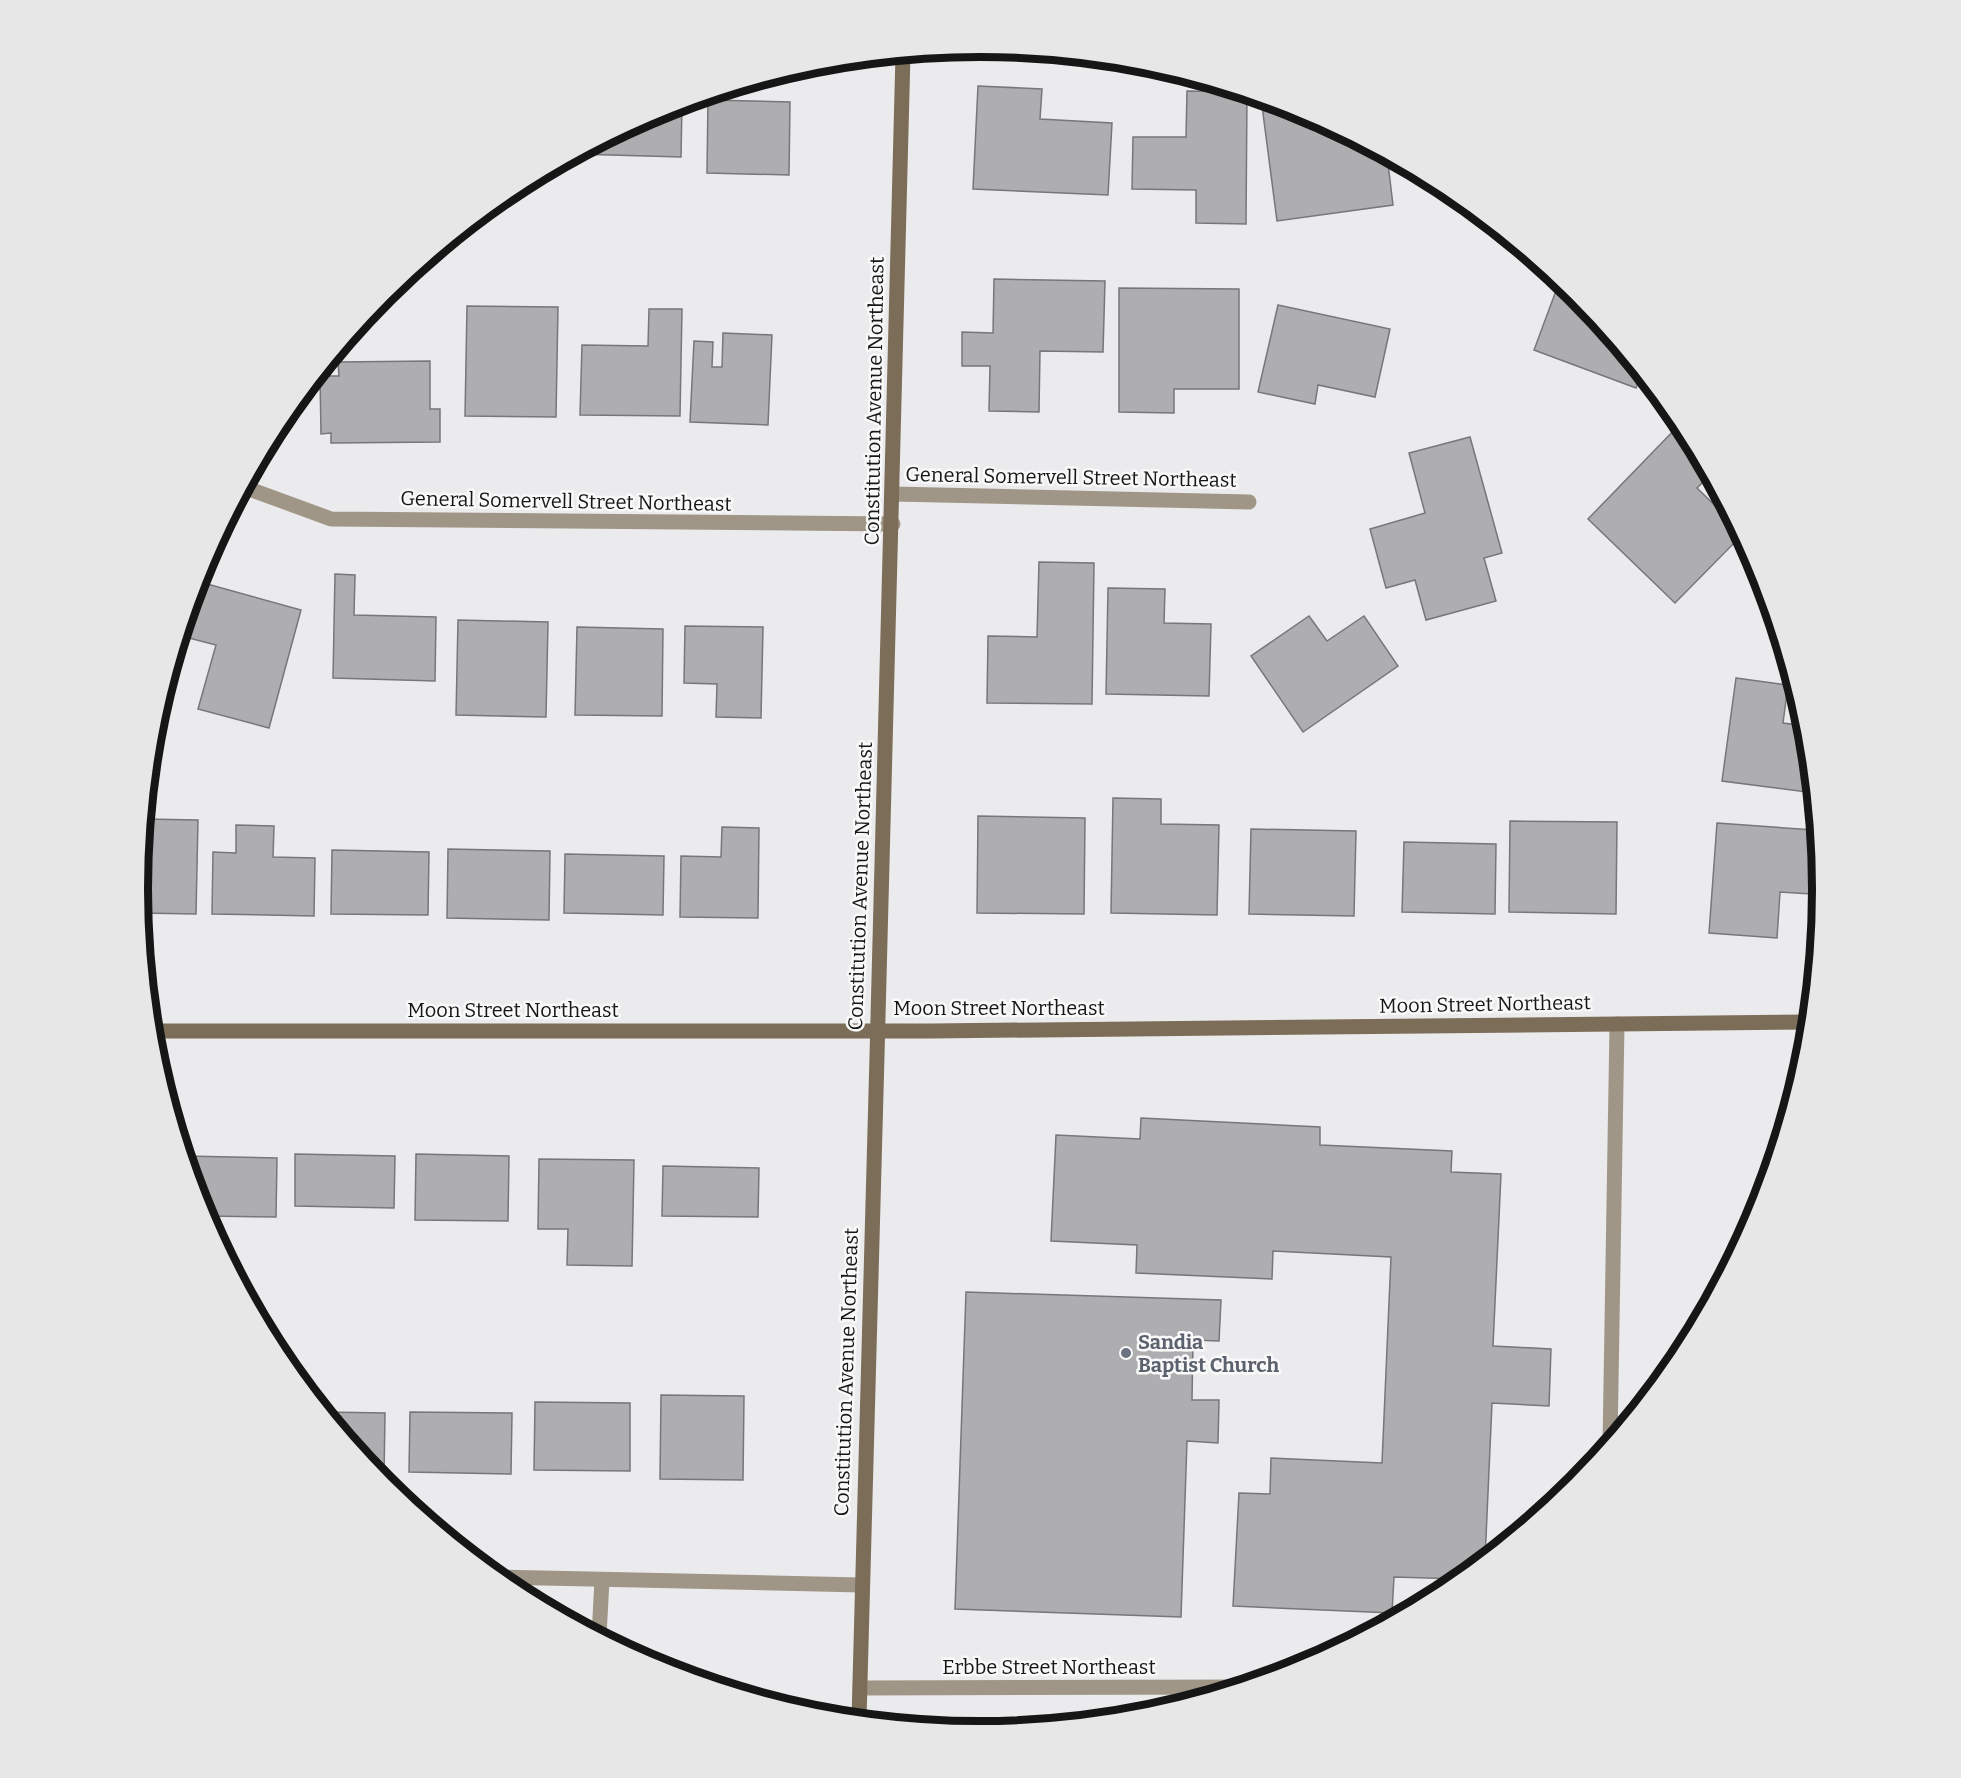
<svg xmlns="http://www.w3.org/2000/svg" width="1961" height="1778" font-family="Bitter,serif">
<style>
.building{fill:#aeadaf;stroke:#777678;stroke-width:1.5}
.lines{fill:none;stroke-linecap:round;stroke-linejoin:round}
.lane{stroke:#a09688;stroke-width:15}
.street{stroke:#a09688;stroke-width:15}
.secondary{stroke:#7c6d58;stroke-width:15}
.worship-dot{fill:#6b7280;stroke:#f9f9fa;stroke-width:2}
.labels{text-anchor:middle;stroke-width:5;stroke-linejoin:round;paint-order:stroke}
.street-label{font-size:20px;fill:#161617;stroke:#f9f9fa}
.worship-label{font-size:20px;font-weight:bold;fill:#5b616d;stroke:#f9f9fa;text-anchor:start}
.rim{fill:none;stroke:#161617;stroke-width:8}
</style>
<rect width="100%" height="100%" fill="#ebebed"/>
<path class="building" d="M978,86L1042,89L1040,119L1112,123L1108,195L973,189Z
M1187,91L1240,92L1247,94L1246,224L1196,223V190L1132,189L1133,137H1186Z
M1261,98L1303,111L1387,155L1393,205L1277,221Z
M708,100L790,102L789,175L707,173Z
M682,103L681,157L577,154L658,111Z
M994,279L1105,281L1103,352L1040,351L1039,412L989,411L990,366H962V332L993,333Z
M1560,280L1576,294L1642,373L1636,388L1534,350Z
M1119,288L1239,289V389H1174V413L1119,412Z
M1278,305L1390,329L1375,397L1318,385L1315,404L1258,392Z
M467,306L558,307L556,417L465,416Z
M649,309H682L680,416L580,415L582,345L648,346Z
M723,333L772,335L768,425L690,422L694,341L713,342L712,367H722Z
M430,361V409H440V442L331,443V433L321,434L320,376H339L338,362Z
M1682,422L1710,475L1697,488L1738,528L1742,535L1675,603L1588,519Z
M1470,437L1502,553L1484,558L1496,601L1426,620L1415,580L1386,588L1370,529L1425,513L1409,453Z
M1039,562L1094,563L1092,704L987,703L988,636L1037,637Z
M335,574L355,575L354,615L436,617L435,681L333,678Z
M200,582L301,610L269,728L198,709L216,645L185,637Z
M1108,588L1165,589L1164,623L1211,624L1209,696L1106,694Z
M1309,616L1327,641L1364,616L1398,666L1303,732L1251,656Z
M458,620L548,622L546,717L456,715Z
M685,626L763,627L761,718L716,717L717,684L684,683Z
M577,627L663,629L662,716L575,715Z
M1736,678L1788,685L1783,723L1807,726L1814,793L1722,781Z
M1113,798L1161,799V824L1219,825L1217,915L1111,913Z
M978,816L1085,818L1084,914L977,913Z
M145,819L198,820L196,914L140,913L138,889Z
M1510,821L1617,822L1616,914L1509,912Z
M1717,823L1814,830L1811,894L1780,892L1777,938L1709,933Z
M236,825L274,826L273,857L315,858L314,916L212,914L213,852L236,853Z
M722,827L759,828L758,918L680,917L681,856L721,857Z
M1251,829L1356,831L1354,916L1249,914Z
M1404,842L1496,844L1495,914L1402,912Z
M448,849L550,851L549,920L447,918Z
M332,850L429,852L428,915L331,914Z
M565,854L664,856L663,915L564,913Z
M1141,1118L1320,1127V1145L1452,1151L1451,1172L1501,1174L1493,1346L1551,1349L1549,1406L1492,1403L1485,1560L1461,1579L1394,1577L1392,1613L1233,1606L1239,1493L1270,1494L1271,1458L1382,1463L1391,1257L1273,1251L1272,1279L1136,1273L1137,1245L1051,1241L1056,1135L1140,1139Z
M295,1154L395,1156L394,1208L295,1206Z
M416,1154L509,1156L508,1221L415,1220Z
M185,1156L277,1158L276,1217L205,1216Z
M539,1159L634,1160L632,1266L567,1265L568,1229H538Z
M663,1166L759,1168L758,1217L662,1216Z
M966,1292L1221,1300L1219,1341L1193,1340L1192,1400H1219L1218,1443L1187,1441L1181,1617L955,1609Z
M661,1395L744,1396L743,1480L660,1479Z
M535,1402L630,1403V1471L534,1470Z
M325,1412L385,1413L384,1477H378Z
M410,1412L512,1413L511,1474L409,1472Z"/>
<g class="lines">
<path class="lane" d="M1610,1444L1617,1024
M599,1636L602,1580"/>
<path class="street" d="M244,487L331,519L893,524
M893,494L1249,502
M497,1577L861,1585
M860,1688L1239,1687"/>
<path class="secondary" d="M152,1031H932L1810,1022
M859,1719C873,1164 891,609 903,54"/>
</g>
<circle class="worship-dot" cx="1126" cy="1353" r="6"/>
<g class="labels">
<g class="street-label">
<text transform="translate(874 401) rotate(-89)" y="7">Constitution Avenue Northeast</text>
<text transform="translate(1071 477) rotate(1)" y="7">General Somervell Street Northeast</text>
<text transform="translate(566 501) rotate(1)" y="7">General Somervell Street Northeast</text>
<text transform="translate(860 886) rotate(-88)" y="7">Constitution Avenue Northeast</text>
<text transform="translate(1485 1004) rotate(-1)" y="7">Moon Street Northeast</text>
<text x="999" y="1015">Moon Street Northeast</text>
<text x="513" y="1017">Moon Street Northeast</text>
<text transform="translate(846 1372) rotate(-88)" y="7">Constitution Avenue Northeast</text>
<text x="1049" y="1674">Erbbe Street Northeast</text>
</g>
<g class="worship-label">
<text x="1138" y="1349">Sandia<tspan x="1138" dy="23">Baptist Church</tspan></text>
</g>
</g>
<path d="M0 0H1961V1778H0ZM148 889a832 832 0 1 1 1664 0a832 832 0 1 1-1664 0Z" fill="#e7e7e8" fill-rule="evenodd"/>
<path class="rim" d="M148 889a832 832 0 1 1 1664 0a832 832 0 1 1-1664 0Z"/>
</svg>
